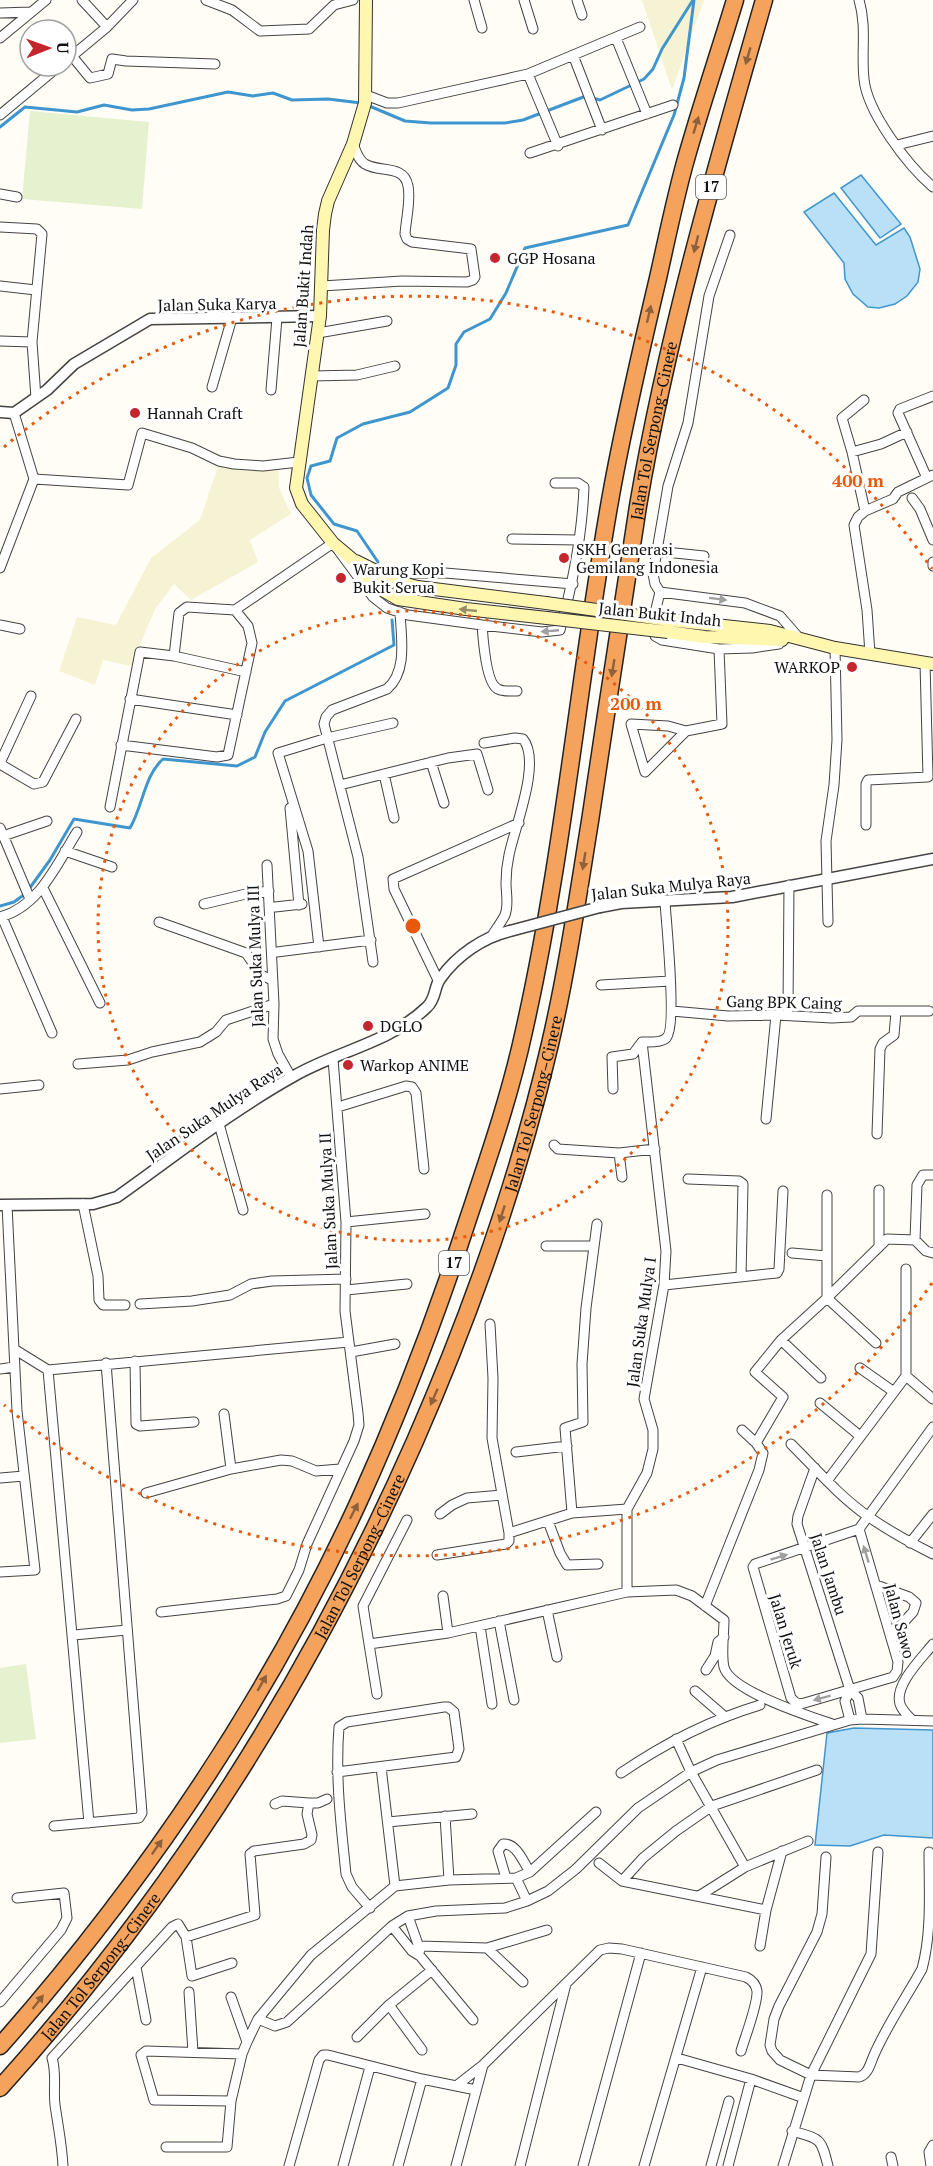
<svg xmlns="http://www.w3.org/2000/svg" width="933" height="2166" font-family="'PT Serif',serif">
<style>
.farmland{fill:#f6f3d4}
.pitch{fill:#e6f2cf}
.water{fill:#b9e0f7;stroke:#3f96cf;stroke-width:1.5}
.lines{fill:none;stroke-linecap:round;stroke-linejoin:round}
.stream{stroke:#3f96cf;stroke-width:3}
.minor-casing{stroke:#444;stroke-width:11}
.tertiary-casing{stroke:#444;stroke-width:13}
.secondary-casing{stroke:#333;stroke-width:14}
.motorway-casing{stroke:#222;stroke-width:19}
.minor{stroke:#fff;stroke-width:9}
.tertiary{stroke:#fff;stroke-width:10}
.secondary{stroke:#fff6b0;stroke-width:12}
.motorway{stroke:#f5a25d;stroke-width:16}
.tertiary-bridge-casing{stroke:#444;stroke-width:13;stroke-linecap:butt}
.secondary-bridge-casing{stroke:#333;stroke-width:14;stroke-linecap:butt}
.tertiary-bridge{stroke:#fff;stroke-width:10}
.secondary-bridge{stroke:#fff6b0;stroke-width:12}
.oneway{fill:#8e613b}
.oneway2{fill:#a0a0a0}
.oneway3{fill:#948f68}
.ring{fill:none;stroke:#e8590c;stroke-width:3;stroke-dasharray:3 6}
.poi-dot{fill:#c4262e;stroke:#fff;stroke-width:2}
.labels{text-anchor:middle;stroke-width:6;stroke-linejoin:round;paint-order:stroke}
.shield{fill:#fff;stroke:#585858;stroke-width:1.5}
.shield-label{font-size:15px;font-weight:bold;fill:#111}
.poi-label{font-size:16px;fill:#111;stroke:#fff;text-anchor:start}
.street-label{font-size:16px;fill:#111;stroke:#fff}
.centre{fill:#e8590c;stroke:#fff;stroke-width:3}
.ring-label{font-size:18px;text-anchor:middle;font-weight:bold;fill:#e8590c;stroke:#fff;stroke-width:6;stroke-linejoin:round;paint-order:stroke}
</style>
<rect width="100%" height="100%" fill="#fffdf5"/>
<path class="farmland" d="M641,0H704L672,90L643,3Z
M218,466L259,470L278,466L279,488L291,514L250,540L258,562L191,600L174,584L155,609L131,666L103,660L95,685L59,671L77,617L116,625L151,558L200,520Z"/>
<path class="pitch" d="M30,111L149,122L142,209L22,199Z
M26,1664L36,1739L0,1743V1668Z"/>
<path class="water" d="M861,175L901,224L880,238L841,188Z
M834,193L876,245L904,228L910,237L920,269L918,282L907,296L895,304L879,308L868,307L853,294L845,279L844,263L804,212Z
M854,1728L933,1730V1838L884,1835L850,1846L815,1845L827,1733Z"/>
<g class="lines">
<path class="stream" d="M592,98L600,100L644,79L653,69L662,49L693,0
M367,105L405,121L431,123H505L523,120L586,96
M0,127L25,107L77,112L104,105L132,110L149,109L228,92L253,96L273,93L292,100L328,99L361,103
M378,562L357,531L334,524L311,495L307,478L311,466L330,461L337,438L363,424L410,412L448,388L456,365V344L464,332L490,319L506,293L525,248L628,225L674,115L684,78L694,0
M29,889L50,860L74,819L130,828C143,806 144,776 163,759L237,766L255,757L265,732L285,701L394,645L392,620
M0,906L14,902L25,894"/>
<g class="minor-casing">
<path id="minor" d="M82,0L107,27
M206,0L232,10L260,31L309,29L334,5L353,0
M474,0L482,28
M524,0L533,29
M577,0L582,15
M859,0C867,27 861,52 864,79C867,112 908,166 933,187
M0,13L31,12
M0,38L46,0
M616,38L647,114
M573,55L602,130
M72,56L90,78L108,74L112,59L126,61L215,64
M66,61L107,27L133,0
M528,74L558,146
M366,95L387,103H398L528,74L640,27
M0,115L59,66
M897,145L933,136
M530,153L673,105
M0,194L17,197
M0,227L37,229L42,234L32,342L36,398
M730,235L709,296L688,423L668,486L653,574L655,584L660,592L654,617L655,636L662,640L719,649L752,648L779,644
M0,286L36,290
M322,286L402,281L467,282L473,280L475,277L471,249L412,242L407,239L405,234C406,219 411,200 408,186C404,164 379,173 365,164C358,160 356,151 353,144
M318,333L387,321
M0,341L32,342
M312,376L357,375L395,366
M212,387L232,318
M271,390L277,318
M864,400L842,418L852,452L881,444L907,432
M14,413L34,479
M852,452L865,511
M927,478L898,413L900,409L933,396
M34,479L128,485L142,433L192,448L219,461L234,464L263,466L299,462
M912,498L920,509L933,540
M512,539L579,540
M656,551L704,556
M933,562V566
M0,568L34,479
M385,573H445L573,584
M660,592L745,603L780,616L800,639
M0,625L20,629
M482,625C483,638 486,684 498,689C503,692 511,691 517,691
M870,654L867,610L854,525L858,517L865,511L893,499L898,492L933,475
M174,656L179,613L187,607L235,610L333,543L373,597L387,608L408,615L482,625L542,632L560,630C573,583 582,536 584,487L578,483H555
M130,699L237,715
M686,731L668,726L631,724L645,772L686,731L722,724L719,649
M484,743L515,738L523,739C542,762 514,829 509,855C507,864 506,874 506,883C506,894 509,904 505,915C502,921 497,928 493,934
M121,745L217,757L228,755L252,643L248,626L235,610
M431,762L444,803
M0,763L31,696
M0,764L34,784L43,782L76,719
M384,774L394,818
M340,785L448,758L477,754L488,790
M110,807L140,652L174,656L246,672
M290,808L299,905
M866,825V784L868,780L928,777L925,663
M0,828L30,899
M3,836L47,821
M65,851L112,867
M267,865L274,1004L273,1039L278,1054L291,1077
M43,888L100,1003
M204,904L250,893L269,891
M275,907L302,904
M0,917C39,907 57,864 77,832
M2,917L52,1033
M159,922L246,953L261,975L272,980
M828,922L826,841L834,785L837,740L835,648
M319,947L308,851L278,753L327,738L393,723
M277,952L371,940
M373,962L358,857L324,724L326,717L332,710L387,689C408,671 401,637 400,612
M438,980L394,889L393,879L519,823
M601,985L670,981
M788,1009L789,885
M672,1011L728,1016L776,1015L832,1018L851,1017L858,1011H929
M78,1064L128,1060L152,1052L200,1042L216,1032L226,1020L274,1004
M0,1089L39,1085
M613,1089L612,1057L633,1054L642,1042
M338,1107L406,1086L412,1087L416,1093L424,1169
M766,1119L776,1015
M219,1124L243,1210
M877,1134L880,1049L883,1043L894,1035L896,1012
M554,1145L558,1149L619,1153L655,1149
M619,1153L622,1177
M688,1179L739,1181L743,1184L741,1277
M83,1204L98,1276L99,1300L103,1305H125
M346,1222L425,1214
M597,1224L586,1308L582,1364L583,1422L565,1428L572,1513L627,1509
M915,1240L917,1185L923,1175H933
M546,1246H594
M879,1247V1190
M792,1253L827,1256
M664,1285L777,1273L779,1269L783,1191
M346,1290L407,1284
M827,1298L887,1239L915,1240L926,1251L933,1253
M827,1298V1195
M140,1304L192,1301L230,1295L251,1284L272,1281L346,1279
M490,1324L493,1378L492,1438L509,1533
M781,1340L827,1298L876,1343
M14,1349L48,1370
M351,1352L395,1344
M135,1361L136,1424L140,1426L194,1422
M860,1368L894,1392
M0,1369L14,1367
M48,1370L89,1823
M48,1370L349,1342
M906,1376L933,1399
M820,1403L860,1436
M224,1414L231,1469
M756,1443L783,1397L755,1372L781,1340L821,1378
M791,1444C816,1469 840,1497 869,1517C889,1531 911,1543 933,1554
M516,1452L567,1446
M815,1468L798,1516L797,1524L850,1690L858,1698L862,1719
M0,1478L24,1476
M827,1481L906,1376V1269
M146,1493L231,1469L281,1460L292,1461L316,1471L340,1469
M440,1514L452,1505L467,1498L502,1495
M407,1520L363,1606L369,1644L448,1633L627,1592L676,1590L692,1596L724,1620C724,1633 721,1655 724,1667C730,1691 809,1716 832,1724
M548,1521L560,1553L567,1565L598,1564
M859,1529L898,1662L897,1671L893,1677L801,1704L795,1702L791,1698L753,1567L755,1564L859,1529L933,1427
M910,1543L933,1514
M437,1555L506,1544L509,1541V1533L572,1513
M0,1572L35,1570L17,1411L7,1205
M876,1585L909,1597L916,1603L913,1612L891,1636
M627,1592V1509L647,1473L653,1449V1430L644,1399L664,1285L666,1251L642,1042C648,1042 660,1043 665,1039C678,1032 666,921 665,902
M443,1596L448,1633
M705,1606L759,1470L763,1453L756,1443L742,1430
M547,1610L557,1657
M161,1612L277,1599L286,1596L299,1570L307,1544L354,1441L359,1425L358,1413L345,1311L346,1222L333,1059
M499,1621L514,1700
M480,1626L492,1704
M74,1635L127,1630
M369,1644L377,1694
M706,1670L715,1656L718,1642L724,1637
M695,1691L725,1717
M911,1719C907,1715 902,1710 900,1704C894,1685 922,1658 933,1644
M850,1720L845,1701L850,1690
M676,1739L691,1772L745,1867
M381,1767L395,1886
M337,1772L456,1757L459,1749L454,1712L448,1707H444L347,1722L339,1727C335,1777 341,1825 346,1874L352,1887L370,1908
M621,1773C665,1743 710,1720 760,1705
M275,1804L282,1801L309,1803
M445,1816L449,1880
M388,1822L472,1814
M54,1826L139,1818L142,1813L106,1363
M826,1857L822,1914L817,1932L779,2006L774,2019L770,2045L772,2051L780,2060L811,2075L859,2077C868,2075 870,2064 874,2055C887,2025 906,1998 922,1969C932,1932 929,1890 929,1852
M599,1863L622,1881L766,1910
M506,1878L498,1851L503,1844C517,1843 523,1862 530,1872
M516,1878L527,1901
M622,1881L643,1858L676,1831L712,1806L817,1770
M699,1896L745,1867L808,1841
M408,1916L420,1950
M392,1926L412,1951L420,1956L473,2020
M186,1937L255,1915L250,1854L254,1851L304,1844L311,1840L312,1835L307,1814L309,1803H318L327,1799
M760,1946L766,1910L782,1851
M487,1948L523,1982
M412,1951L420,1946L487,1948L547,1930
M136,1967L146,2020
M189,1992L193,2052
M231,1997L247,2042
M0,2002L61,1930L67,1918L64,1893L17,1898
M389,2005L422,2050
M258,2019L275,2026L287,2022L392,1926L408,1916L436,1911L505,1908L527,1901L548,1891L576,1869L638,1808L691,1772L717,1760L850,1720L862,1719L933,1721
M357,2037L389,2005L432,1970
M677,2058L751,2079L804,2098
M456,2086L483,2065
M231,2101L154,2100L141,2055L146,2051L242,2054
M792,2131C820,2139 821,2137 828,2166
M166,2147H227L231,2101L242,2054L247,2042L258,2019L311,1955L395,1886L449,1880L516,1878L530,1872L596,1812
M891,2157L893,2166
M63,2166C62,2145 58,2126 55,2105C53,2090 57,2074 52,2058L172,1927L178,1924L186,1937L192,1976L232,1963
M289,2166L319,2060L323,2055H328L422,2079L476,2090
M343,2166L370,2067
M398,2166L422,2079
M456,2166L483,2065L600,1950L609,1948L622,1949L746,1977C752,1980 756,1984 757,1991C758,2004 745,2037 741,2051
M520,2166L566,1984
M583,2166L641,1953
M644,2166L702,1967
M711,2166L729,2101
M728,2166L751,2079
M783,2166L811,2075L871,1954L878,1852
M931,2166L929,2152L933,2145"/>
</g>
<g class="tertiary-casing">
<path id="tertiary" d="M0,412L14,413L47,390L74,364L150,319L320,316
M600,907L621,903L732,897L933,859
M0,1205L93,1204L117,1197C175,1156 231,1111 294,1076C337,1051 390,1043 427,1007C436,999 434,987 440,979C456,956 483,937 510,931"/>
</g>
<g class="secondary-casing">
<path id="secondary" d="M366,0L365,103L353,144L328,201L325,214L323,230L320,316L296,488L302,504L333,543L352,559L367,577L384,591L398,599L466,609L547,618
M356,561L398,582L418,587L546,603
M669,620L770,631L835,648L933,664
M668,632L705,637L782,640"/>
</g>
<g class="motorway-casing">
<g id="motorway">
<path d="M0,2046C144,1883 268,1699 359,1501C400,1411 436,1317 467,1222C488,1159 510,1096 524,1031C564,854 579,673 611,495C624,422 641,350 658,278C667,238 675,198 686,159C701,106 719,53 735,0"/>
<path id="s1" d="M0,2088C174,1895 310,1679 415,1441C471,1313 518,1181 550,1044C567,971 578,895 590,821C606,716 621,611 638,506C667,335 716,167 764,0"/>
</g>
</g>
<use href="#minor" class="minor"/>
<use href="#tertiary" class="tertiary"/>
<use href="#secondary" class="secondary"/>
<use href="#motorway" class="motorway"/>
<g class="tertiary-bridge-casing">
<path id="tertiary-bridge" d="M510,931L600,907"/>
</g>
<g class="secondary-bridge-casing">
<path id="secondary-bridge" d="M546,603L669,620
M547,618L668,632"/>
</g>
<use href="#tertiary-bridge" class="tertiary-bridge"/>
<use href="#secondary-bridge" class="secondary-bridge"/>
</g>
<defs><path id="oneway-solid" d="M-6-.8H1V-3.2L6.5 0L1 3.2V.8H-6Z" transform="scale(1.5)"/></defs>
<g class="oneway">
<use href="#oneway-solid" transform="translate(748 56) rotate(106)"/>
<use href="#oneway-solid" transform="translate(696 125) rotate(-73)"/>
<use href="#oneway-solid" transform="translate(696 244) rotate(104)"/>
<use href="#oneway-solid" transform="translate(649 314) rotate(-77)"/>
<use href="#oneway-solid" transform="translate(613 668) rotate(99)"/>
<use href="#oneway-solid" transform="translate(584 861) rotate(99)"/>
<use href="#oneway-solid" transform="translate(502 1214) rotate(108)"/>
<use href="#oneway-solid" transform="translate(434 1397) rotate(114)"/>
<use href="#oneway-solid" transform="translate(354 1511) rotate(-63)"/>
<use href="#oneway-solid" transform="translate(262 1683) rotate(-60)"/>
<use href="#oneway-solid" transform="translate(157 1847) rotate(-55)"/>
<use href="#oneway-solid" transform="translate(38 2002) rotate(-52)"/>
</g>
<g class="oneway2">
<use href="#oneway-solid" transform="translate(718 599) rotate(7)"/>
<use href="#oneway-solid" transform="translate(550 631) rotate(175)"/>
<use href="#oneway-solid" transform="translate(866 1554) rotate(-107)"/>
<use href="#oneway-solid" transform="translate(779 1557) rotate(-17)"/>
<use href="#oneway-solid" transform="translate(822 1698) rotate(165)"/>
</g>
<use class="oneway3" href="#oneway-solid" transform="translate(468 610) rotate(-174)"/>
<g class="ring">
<circle cx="413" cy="926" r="315"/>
<path d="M932 1283A630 630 0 0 1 4 1405M4 447A630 630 0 0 1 932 569"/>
</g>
<g class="poi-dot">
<circle cx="495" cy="258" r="6"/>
<circle cx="135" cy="413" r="6"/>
<circle cx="564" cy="558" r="6"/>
<circle cx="341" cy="578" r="6"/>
<circle cx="852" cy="667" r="6"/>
<circle cx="368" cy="1026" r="6"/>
<circle cx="348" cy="1065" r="6"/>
</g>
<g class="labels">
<g class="shield">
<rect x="696" y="175" width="30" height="24" rx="4.5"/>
<rect x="439" y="1251" width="30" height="24" rx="4.5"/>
</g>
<g class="shield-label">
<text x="711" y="192">17</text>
<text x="454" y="1268">17</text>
</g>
<g class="poi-label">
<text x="507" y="264">GGP Hosana</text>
<text x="147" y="419">Hannah Craft</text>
<text x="576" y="555">SKH Generasi<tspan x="576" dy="18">Gemilang Indonesia</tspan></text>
<text x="353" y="575">Warung Kopi<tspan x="353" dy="18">Bukit Serua</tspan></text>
<text x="840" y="673" text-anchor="end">WARKOP</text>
<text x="380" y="1032">DGLO</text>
<text x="360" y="1071">Warkop ANIME</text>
</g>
<g class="street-label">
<text transform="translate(303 286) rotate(-86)" y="6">Jalan Bukit Indah</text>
<text transform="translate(217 304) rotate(-1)" y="6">Jalan Suka Karya</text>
<text dy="6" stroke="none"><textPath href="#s1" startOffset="1814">Jalan Tol Serpong–Cinere</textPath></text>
<text transform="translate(660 614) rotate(6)" y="6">Jalan Bukit Indah</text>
<text transform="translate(671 886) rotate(-6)" y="6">Jalan Suka Mulya Raya</text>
<text transform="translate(255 956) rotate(-92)" y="6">Jalan Suka Mulya III</text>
<text transform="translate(784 1002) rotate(1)" y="6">Gang BPK Caing</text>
<text dy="6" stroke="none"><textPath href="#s1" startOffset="1130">Jalan Tol Serpong–Cinere</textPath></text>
<text transform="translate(214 1112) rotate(-34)" y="6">Jalan Suka Mulya Raya</text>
<text transform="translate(328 1201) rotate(-93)" y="6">Jalan Suka Mulya II</text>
<text transform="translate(641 1322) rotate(-82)" y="6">Jalan Suka Mulya I</text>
<text dy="6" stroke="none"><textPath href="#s1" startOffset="644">Jalan Tol Serpong–Cinere</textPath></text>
<text transform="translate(829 1574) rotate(72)" y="6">Jalan Jambu</text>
<text transform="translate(900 1621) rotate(75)" y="6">Jalan Sawo</text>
<text transform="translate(786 1631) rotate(73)" y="6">Jalan Jeruk</text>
<text dy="6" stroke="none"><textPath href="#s1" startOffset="158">Jalan Tol Serpong–Cinere</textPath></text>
</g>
</g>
<circle cx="413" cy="926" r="9" class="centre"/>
<g class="ring-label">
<text x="858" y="487">400 m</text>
<text x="636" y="710">200 m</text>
</g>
<g transform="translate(48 48) rotate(89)"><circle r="28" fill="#ffffff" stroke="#a0a0a0" stroke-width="1.5"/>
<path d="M0-4.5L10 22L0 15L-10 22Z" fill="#c4262e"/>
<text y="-9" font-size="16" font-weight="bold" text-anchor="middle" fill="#111111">U</text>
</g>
</svg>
